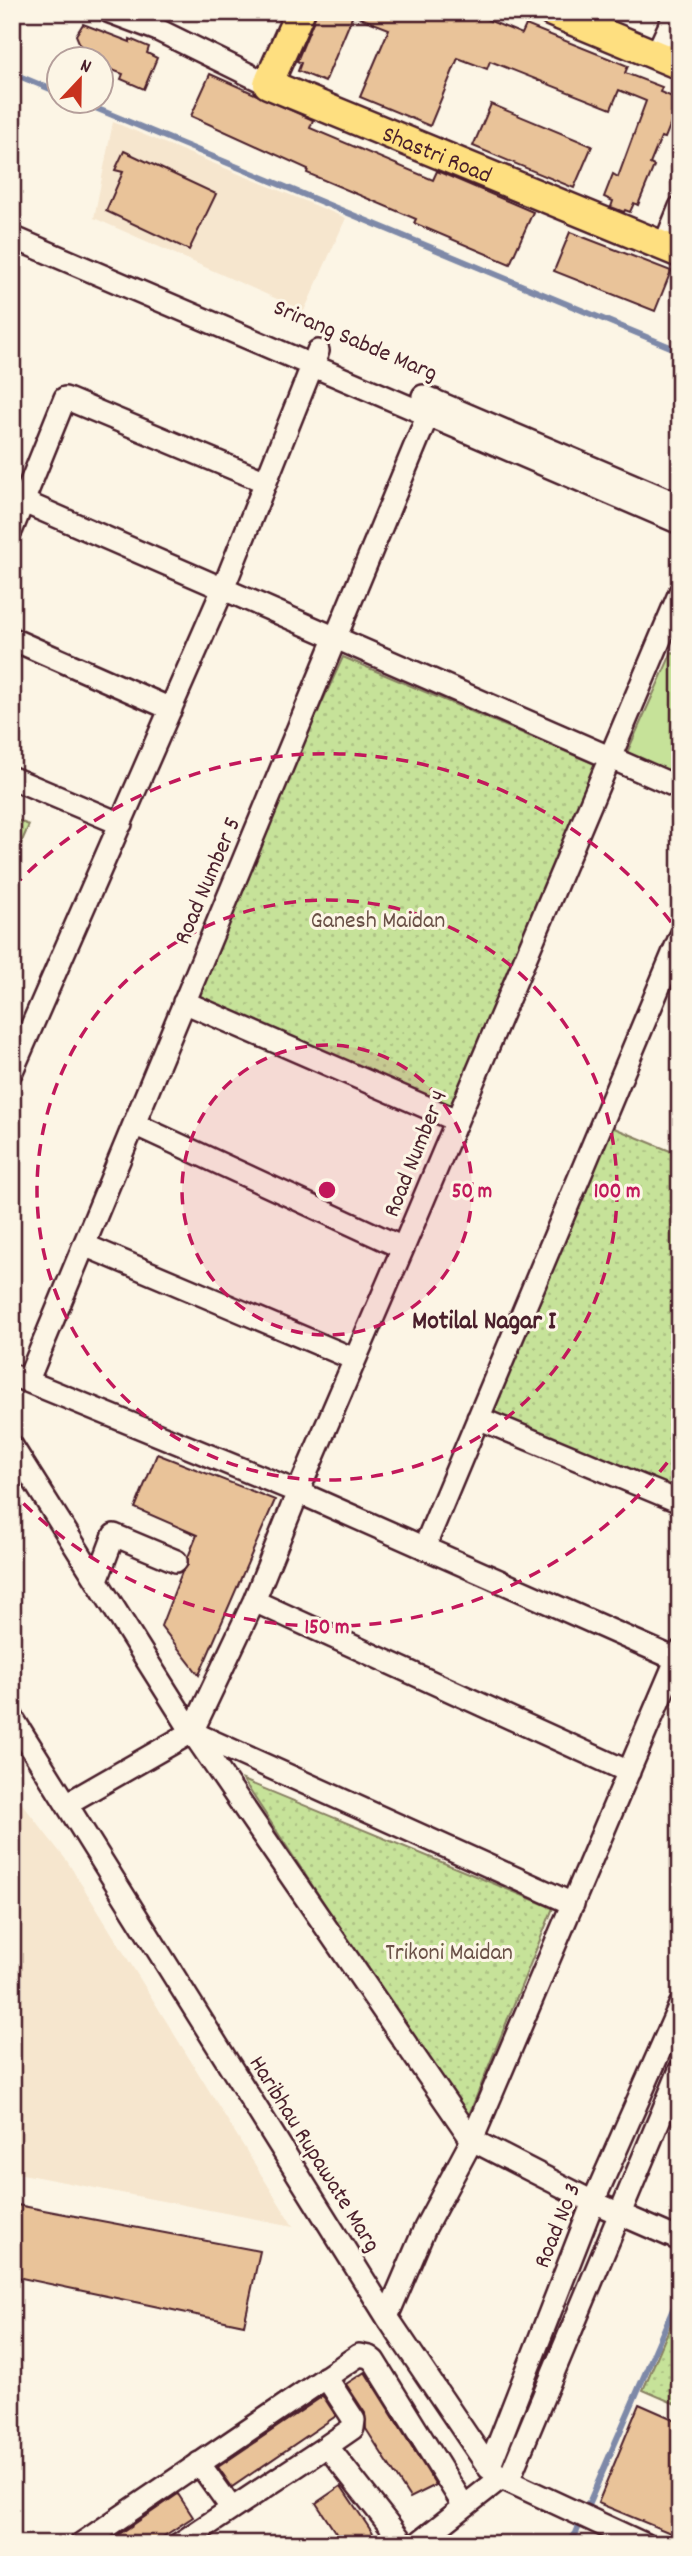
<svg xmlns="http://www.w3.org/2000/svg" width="692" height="2556" font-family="Dekko,sans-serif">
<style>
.built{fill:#f6e6ce}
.grass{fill:#c6e299;stroke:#888062;stroke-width:2}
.park{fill:url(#park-dots);stroke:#888062;stroke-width:2}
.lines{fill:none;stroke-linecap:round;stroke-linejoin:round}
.stream{stroke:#7e89a8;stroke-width:6}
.building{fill:#e9c399;stroke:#4a1f2b;stroke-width:2}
.minor-casing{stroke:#4a1f2b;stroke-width:26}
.major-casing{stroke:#4a1f2b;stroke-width:33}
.minor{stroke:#fcf5e5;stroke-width:21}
.major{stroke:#fedf80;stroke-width:28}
.ring{fill:none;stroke:#c2185b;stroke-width:3.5;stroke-dasharray:12 9}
.labels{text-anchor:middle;stroke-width:6;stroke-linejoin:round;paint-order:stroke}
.street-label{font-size:24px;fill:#4a1f2b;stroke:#fcf5e5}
.park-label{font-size:24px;fill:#695046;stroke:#fcf5e5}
.neighbourhood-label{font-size:26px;font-weight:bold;fill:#4a1f2b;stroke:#fcf5e5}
.centre{fill:#c2185b;stroke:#fcf5e5;stroke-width:3.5}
.ring-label{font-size:21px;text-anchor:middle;font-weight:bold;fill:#c2185b;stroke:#fcf5e5;stroke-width:6;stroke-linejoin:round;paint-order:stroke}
</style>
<defs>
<pattern id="park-dots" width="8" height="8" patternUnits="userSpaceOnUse" patternTransform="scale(1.75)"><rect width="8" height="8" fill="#c6e299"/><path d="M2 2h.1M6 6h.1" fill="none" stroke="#acc184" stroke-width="1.8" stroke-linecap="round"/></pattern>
</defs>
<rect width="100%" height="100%" fill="#fcf5e5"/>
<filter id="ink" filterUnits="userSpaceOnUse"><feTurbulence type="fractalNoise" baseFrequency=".0143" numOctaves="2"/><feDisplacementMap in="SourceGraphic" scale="14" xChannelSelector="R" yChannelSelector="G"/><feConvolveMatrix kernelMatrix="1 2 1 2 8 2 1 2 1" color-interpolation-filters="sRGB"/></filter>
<g filter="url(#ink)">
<path class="built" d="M113,122L346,218L304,311L94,218Z
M12,1791L67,1861L293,2226L12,2172Z"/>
<path class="grass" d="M672,652L680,655V778L626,755Z"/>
<path class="park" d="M343,657L597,765L451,1105L185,1001Z
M12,818L29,825L12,864Z
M602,1123L680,1155V1495L481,1412Z
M243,1780L553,1908L464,2127L452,2098Z
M680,2303V2406L643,2390Z"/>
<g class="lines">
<path class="stream" d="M19,76L60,93
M81,102L680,351
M568,2544L576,2533L680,2293"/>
</g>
<path class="building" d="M317,12H469L522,34L526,25L628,66L625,73L662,87L660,92L680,100L665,138L661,137L650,164L654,166L638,205L634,203L630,212L625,210L624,212L611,207L613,201L604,197L613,174L618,177L646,101L619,90L611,109L490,61L487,69L458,58L430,126L360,97L389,29L353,15L325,82L298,71L301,63L297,61Z
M83,24L130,42V39L149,47L147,53L157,58L144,89L121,79L123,74L102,66V60H92L83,52L76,35Z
M210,74L313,120L310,128L433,180L437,171L533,212L510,264L414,223L416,219L307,173L308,169L191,116Z
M491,104L592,146L574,188L473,146Z
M124,151L216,194L189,250L106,211L123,172L115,170Z
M570,232L671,271L655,311L554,271Z
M157,1454L275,1500L199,1675L161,1626L182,1572L188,1565V1557L197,1535L135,1508Z
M12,2204L260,2251L244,2325L12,2276Z
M365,2372L436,2485L410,2498L366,2429L365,2413L346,2384Z
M323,2396L336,2416L232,2487L218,2467Z
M639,2404L680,2422V2537L598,2503Z
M341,2486L380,2544H343L316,2503Z
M178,2494L193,2517L152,2544H105Z"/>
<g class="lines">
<g class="minor-casing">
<path id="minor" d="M110,12L158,30L268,84
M656,55L676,12
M12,237L680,523
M664,246L680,207
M423,396L680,505
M24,502L680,788
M12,529L65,398L266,482
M12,639L171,709
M12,778L121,824
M184,1002L456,1120
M12,1071L223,589L318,351
M134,1124L403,1248
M84,1245L354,1359
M12,1375L298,1492L680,1661
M28,1380L434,400
M478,1418L680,1502
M12,1446L192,1732L472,2140L593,2202L680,2240
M424,1548L680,937
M97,1580L114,1535L176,1561
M254,1601L629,1772
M12,1717L387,2317L489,2468L508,2481L644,2544
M192,1732L254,1601L298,1492L403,1248L680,592
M194,1733L573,1904
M68,1803L192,1732
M387,2317L425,2228L472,2140L680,1651
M326,2377L354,2420L353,2428L327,2446
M199,2463L232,2509
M489,2468L593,2202L680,2005
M508,2481L680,2070
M81,2544L359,2355L369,2357L374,2361L464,2506
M179,2544L327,2446L404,2544
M417,2544L502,2477"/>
</g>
<g class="major-casing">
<g id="major">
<path id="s1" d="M300,12L268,84L680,253"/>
<path d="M552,12L680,65"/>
</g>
</g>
<use href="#minor" class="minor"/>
<use href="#major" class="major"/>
</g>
</g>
<circle cx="327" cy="1190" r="145" fill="#c2185b" fill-opacity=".12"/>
<g class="ring">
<circle cx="327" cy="1190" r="145"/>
<circle cx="327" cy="1190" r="290"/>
<path d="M680 1446A436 436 0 0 1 13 1493M13 887A436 436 0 0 1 680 934"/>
</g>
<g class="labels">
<g class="street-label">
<text dy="8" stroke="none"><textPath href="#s1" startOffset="262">Shastri Road</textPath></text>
<text transform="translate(356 339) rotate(23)" y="8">Srirang Sabde Marg</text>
<text transform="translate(206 880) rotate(-67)" y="8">Road Number 5</text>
<text transform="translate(414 1153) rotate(-68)" y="8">Road Number 4</text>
<text transform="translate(316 2153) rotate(58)" y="8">Haribhau Rupawate Marg</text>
<text transform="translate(556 2225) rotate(-68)" y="8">Road No 3</text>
</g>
<g class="park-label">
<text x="378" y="927">Ganesh Maidan</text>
<text x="449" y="1959">Trikoni Maidan</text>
</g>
<g class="neighbourhood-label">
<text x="484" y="1328">Motilal Nagar I</text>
</g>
</g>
<circle cx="327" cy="1190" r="10" class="centre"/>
<g class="ring-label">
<text x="472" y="1197">50 m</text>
<text x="617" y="1197">100 m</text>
<text x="327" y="1633">150 m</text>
</g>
<rect width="692" height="2556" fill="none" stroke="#fcf5e5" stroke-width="42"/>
<rect x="21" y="21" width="650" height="2514" fill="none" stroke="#4a1f2b" stroke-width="2.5" filter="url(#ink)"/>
<g transform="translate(80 80) rotate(22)"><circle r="33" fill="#fcf5e5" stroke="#b59f9b" stroke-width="2"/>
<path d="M0-5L12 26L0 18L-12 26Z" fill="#c8321e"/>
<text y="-10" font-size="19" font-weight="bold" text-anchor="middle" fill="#4a1f2b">N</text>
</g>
</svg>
